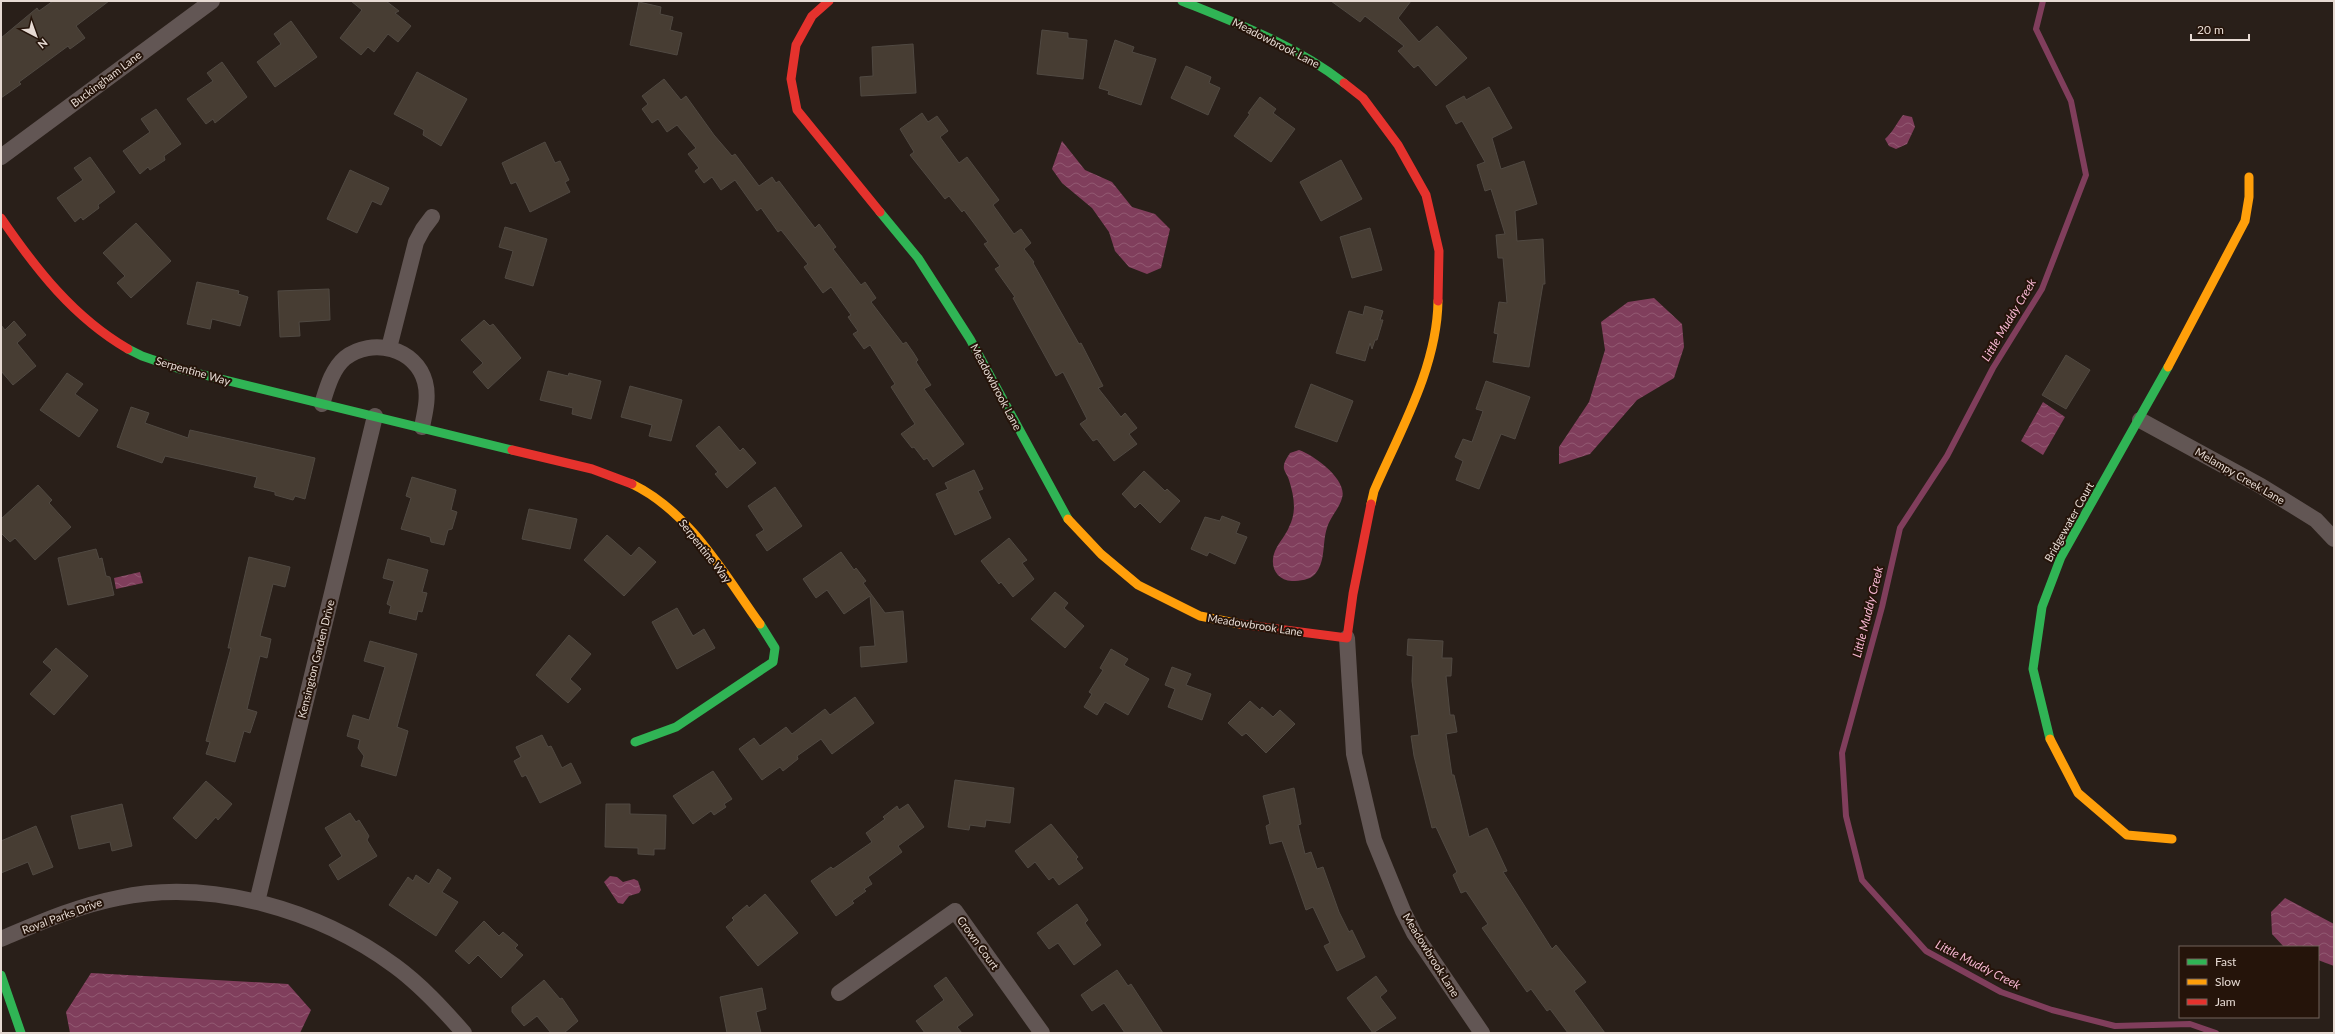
<svg xmlns="http://www.w3.org/2000/svg" width="2335" height="1034" font-family="Lato,sans-serif">
<style>
.water{fill:url(#water-waves)}
.lines{fill:none;stroke-linecap:round;stroke-linejoin:round}
.stream{stroke:#803e5c;stroke-width:6}
.building{fill:#473d33;stroke:#504942}
.street{stroke:#625654;stroke-width:16}
.fast{stroke:#30b455;stroke-width:9}
.slow{stroke:#ff9f0a;stroke-width:9}
.jam{stroke:#e5322d;stroke-width:9}
.labels{text-anchor:middle;stroke-width:4;stroke-linejoin:round;paint-order:stroke}
.street-label{font-size:11px;fill:#e6dad3;stroke:#25140a}
.water-label{font-size:12px;font-style:italic;fill:#f7b7d2;stroke:#25140a}
</style>
<defs>
<pattern id="water-waves" width="16" height="10" patternUnits="userSpaceOnUse"><rect width="16" height="10" fill="#803e5c"/><path d="M0 5q4-4 8 0t8 0" fill="none" stroke="#925972"/></pattern>
</defs>
<rect width="100%" height="100%" fill="#291f19"/>
<path class="water" d="M1903,115L1912,117L1915,127L1907,144L1896,149L1889,146L1885,139C1893,132 1896,124 1903,115Z
M1062,141L1085,170L1112,182L1132,207L1155,214L1170,229L1161,268L1147,274L1129,267L1115,251L1109,232L1092,208L1062,183L1052,169Z
M1654,298L1682,324L1684,347L1674,378L1637,400L1590,454L1559,464V447L1589,402L1605,350L1601,322L1628,302Z
M2043,402L2065,417L2043,455L2021,441Z
M1299,450C1314,455 1348,480 1342,498C1339,509 1330,517 1327,528C1322,543 1326,562 1315,574C1310,580 1300,581 1292,581C1276,580 1269,566 1275,551C1279,542 1286,535 1289,527C1297,512 1294,496 1289,480C1288,476 1285,473 1284,469C1283,463 1287,458 1290,453Z
M140,572L143,583L116,589L114,578Z
M610,876L617,877L623,882L634,879L638,881L641,890L639,893L629,896L623,904L618,903L604,882Z
M2285,898L2334,924V966L2318,960V947H2284L2272,934L2271,912Z
M91,973L288,984L311,1010L300,1033H70L66,1012Z"/>
<g class="lines">
<path class="stream" d="M2043,1L2036,29L2071,101L2086,175L2042,289L1993,368L1947,456L1900,528L1882,607L1842,753L1846,816L1862,880L1926,951L2001,992L2052,1010L2115,1026L2190,1024L2216,1033"/>
</g>
<path class="building" d="M53,1H109L76,26L85,38L70,49L68,46L19,82L21,84L1,98V38L37,8L39,11Z
M351,1H386L399,11L395,13L411,26L398,42L388,34L374,52L368,47L361,55L340,38L362,10Z
M1331,1H1411L1398,18L1419,42L1437,26L1467,58L1436,86L1418,65L1414,68L1398,51L1404,46L1365,16L1360,22Z
M639,2L661,7L660,14L673,17L670,30L682,33L677,55L630,45Z
M291,21L317,57L275,87L257,62L281,44L274,34Z
M1042,30L1068,33V38L1087,40L1083,79L1037,74Z
M1115,40L1134,47L1132,52L1156,59L1141,105L1108,94L1109,91L1099,88Z
M913,44L916,93L861,96L860,77L873,76L872,47Z
M222,62L247,97L215,123L213,119L206,124L187,99L213,81L207,73Z
M1186,66L1211,77L1209,83L1220,88L1208,115L1171,98Z
M417,72L467,99L441,146L423,135L424,130L394,114Z
M664,79L681,100L686,96L714,135L732,156L735,154L759,186L772,177L776,183L779,181L815,228L819,224L836,247L833,249L861,285L865,282L876,298L871,302L903,344L906,342L913,352L918,360L916,362L931,385L924,389L964,444L933,467L927,458L924,460L914,447L912,448L901,434L915,424L891,387L895,384L870,345L864,349L853,334L858,331L848,317L851,315L831,287L823,293L804,267L808,264L781,230L778,232L761,208L757,211L735,180L721,190L712,177L704,183L695,171L699,168L688,154L696,148L677,125L667,132L658,119L652,123L642,109L648,104L642,96Z
M1489,87L1512,128L1492,138L1501,169L1524,161L1537,204L1515,211L1517,241L1543,239L1545,284H1543L1529,367L1493,362L1498,334L1494,333L1499,302L1507,303L1503,258H1498L1496,235L1505,234L1491,189L1485,191L1477,165L1485,162L1462,121L1456,124L1446,106L1464,96L1466,100Z
M1260,97L1276,109L1273,113L1295,129L1271,162L1234,136L1250,114L1248,113Z
M156,109L181,144L164,156L165,160L150,170L148,167L140,174L123,151L150,132L141,119Z
M922,113L928,122L937,116L948,131L940,137L959,163L967,157L999,200L993,205L1014,234L1021,229L1031,243L1024,249L1034,262L1033,263L1079,344L1081,343L1103,386L1098,388L1121,417L1125,413L1137,428L1129,434L1137,444L1114,461L1097,439L1093,441L1080,424L1087,419L1063,372L1056,376L1013,298L1015,297L995,269L1000,266L984,244L988,242L964,210L962,212L949,196L945,199L910,155L914,152L900,129Z
M545,142L555,163L560,161L569,180L565,182L570,192L530,212L516,182L511,184L502,163Z
M90,157L115,192L98,205L99,208L83,220L81,217L75,222L57,198L83,180L74,168Z
M1341,160L1362,199L1321,221L1300,182Z
M350,170L389,188L381,205L372,201L357,233L327,219Z
M136,223L171,261L131,298L117,283L125,276L103,253Z
M505,227L547,239L533,286L505,278L513,251L499,247Z
M1370,228L1382,270L1352,278L1340,237Z
M197,282L239,291L238,294L248,297L240,326L212,319L210,329L187,324Z
M329,289L330,320L299,322L300,336L280,337L278,291Z
M1365,306L1383,311L1380,320H1383L1377,340H1375L1372,349L1370,343L1365,361L1336,353L1349,311L1363,315Z
M484,320L490,326L493,324L521,358L488,389L473,372L483,363L461,340Z
M14,321L26,335L17,343L36,366L13,385L1,371V325L5,330Z
M2066,355L2090,370L2066,409L2042,395Z
M548,371L568,376L569,373L601,381L591,419L572,414L573,408L540,400Z
M67,373L83,384L75,394L98,410L79,437L40,410Z
M1486,381L1530,397L1515,439L1501,434L1479,489L1456,480L1463,461L1455,457L1463,439L1472,442L1483,411L1476,409Z
M1311,384L1353,401L1337,442L1295,427Z
M630,386L682,400L671,441L649,436L652,425L621,417Z
M131,407L149,413L145,423L188,438L190,430L315,458L305,499L295,496L293,500L275,495V492L254,487L257,477L165,456L162,463L117,447Z
M719,426L740,451L743,448L756,463L727,488L715,474L718,472L696,446Z
M974,470L983,489L978,491L991,518L955,535L936,494L948,489L945,483Z
M1144,471L1165,491L1167,489L1180,501L1160,523L1140,503L1135,508L1122,494Z
M412,477L456,490L451,510L457,512L452,529L448,530L444,545L431,542L430,537L401,529L411,498L406,496Z
M38,485L52,500L49,503L71,527L35,560L15,538L10,542L1,533V519Z
M775,487L802,526L767,551L756,535L764,530L748,506Z
M529,509L577,519L570,549L522,539Z
M1222,516L1240,523L1236,533L1247,537L1235,564L1209,552L1207,556L1191,549L1205,517L1220,521Z
M607,535L631,556L639,547L656,562L624,596L584,560Z
M1009,538L1027,560L1022,563L1034,579L1013,597L1001,582L999,584L981,561Z
M96,549L99,559L102,558L106,576L110,577L114,595L68,605L58,558Z
M841,552L854,570L856,568L866,581L863,583L885,613L903,611L907,662L861,667L860,647L875,646L870,596L844,614L827,590L816,598L803,579Z
M249,557L290,567L285,587L273,584L260,636L271,639L267,658L260,656L247,709L257,712L250,733L244,731L235,762L206,754L210,742L206,741L231,648H228Z
M388,559L428,570L422,592L427,593L422,612L418,611L416,620L389,613L391,606L387,604L394,581L383,578Z
M1055,592L1068,603L1064,608L1084,626L1065,648L1031,619Z
M677,608L693,636L704,629L715,648L677,669L652,622Z
M569,635L591,654L570,679L581,689L568,703L536,675Z
M1408,639L1443,641L1442,658H1452L1451,676H1446L1450,715H1454L1457,732L1446,734L1452,775H1454L1469,837L1487,828L1507,871L1503,872L1552,949L1556,945L1586,982L1574,991L1605,1033H1568L1550,1009L1547,1011L1531,989L1527,992L1482,928L1488,924L1466,891L1461,893L1453,875L1457,872L1436,827L1432,828L1414,756L1411,736L1419,735L1412,681L1413,656L1407,655Z
M370,641L417,654L397,727L408,731L396,776L361,766L364,756L358,748L360,740L347,736L353,715L369,720L385,667L364,661Z
M56,648L88,676L54,715L30,694L52,670L43,662Z
M1111,649L1128,659L1124,665L1149,679L1128,715L1105,702L1097,715L1084,707L1092,694L1089,692L1103,670L1100,668Z
M1172,667L1191,674L1186,685L1211,694L1202,720L1168,707L1175,689L1165,685Z
M855,697L874,723L832,754L821,739L797,756L798,759L783,771L780,767L762,780L739,749L754,738L760,746L786,727L792,734L825,709L830,715Z
M1250,701L1260,710L1262,707L1273,717L1280,710L1295,724L1266,753L1246,733L1242,736L1228,723Z
M542,735L548,747L551,746L562,768L571,763L581,783L540,803L526,775L522,777L514,761L521,757L516,747Z
M713,771L732,799L724,804L726,807L714,815L711,811L693,824L673,796Z
M955,780L1014,788L1010,823L986,820L985,827L970,825L969,830L948,827Z
M206,781L232,804L218,820L216,817L196,839L173,818Z
M1294,788L1301,824L1298,825L1305,854L1311,852L1317,869L1323,867L1339,912L1349,932L1352,930L1365,957L1337,971L1324,946L1330,943L1313,907L1306,910L1282,841L1270,844L1266,826L1270,824L1263,796Z
M122,804L132,846L112,851L110,842L79,849L71,816Z
M606,804H630V814L666,815L665,849H654V855L638,854V848L605,847Z
M908,804L924,827L898,846L902,852L868,877L872,884L864,889L866,891L852,901L854,903L836,916L811,881L831,867L833,869L872,842L866,833L885,819L883,817L897,806L899,810Z
M350,813L356,822L359,820L369,836L367,840L377,856L338,880L329,865L342,856L325,828Z
M1051,824L1078,857L1076,859L1083,868L1059,885L1053,877L1049,880L1035,862L1028,868L1015,851Z
M36,826L53,867L33,875L28,862L1,873V841Z
M438,869L451,878L442,892L458,902L436,936L389,905L408,877L413,881L416,875L429,884Z
M765,894L798,933L758,966L726,927L734,920L732,918L747,905L749,908Z
M1077,904L1088,920L1085,923L1101,945L1074,965L1058,943L1049,949L1037,933Z
M484,921L499,936L503,932L518,945L515,948L523,955L501,978L478,955L469,964L455,951Z
M1117,970L1128,986L1131,984L1163,1033H1125L1104,1003L1092,1011L1081,995Z
M1376,976L1387,991L1380,997L1396,1018L1373,1033L1347,998Z
M946,977L973,1015L957,1027L962,1033H925L916,1021L944,1000L934,986Z
M544,980L560,999L562,998L578,1021L564,1033H551L537,1016L524,1026L512,1012V1007Z
M762,988L766,1009L756,1012L761,1033H727L720,997Z"/>
<g class="lines">
<path class="street" d="M1,157L212,1
M389,348L416,242L423,229L432,217
M322,404C327,388 332,369 345,358C372,337 416,348 425,382C429,397 425,412 422,427
M2140,420L2261,486L2316,520L2334,539
M1347,638L1354,754L1374,840L1403,911L1414,933L1482,1033
M257,902L375,416
M1,939C39,923 77,906 118,898C211,878 319,910 395,966C421,985 443,1009 464,1033
M839,993L955,911L1042,1033"/>
<path class="fast" d="M1182,1C1239,24 1295,45 1344,83
M880,212L918,258L970,339L1068,519
M128,349L142,356L180,369L512,450
M2050,739L2033,669L2042,607L2061,557L2168,367
M635,742L676,727L773,662L775,648L760,624
M1,975L21,1033"/>
<path class="slow" d="M2168,367L2245,221L2249,197V177
M632,484C690,512 724,574 760,624
M1371,504L1374,491C1400,431 1437,368 1438,301
M1068,519L1101,554L1138,585L1200,616L1240,624
M2050,739L2078,793L2127,835L2172,839"/>
<path class="jam" d="M829,1L812,16L796,45L791,79L797,110L880,212
M1344,83L1363,98L1398,145L1426,195L1439,251L1438,301
M1,218C36,269 73,317 128,349
M512,450L592,469L632,484
M1240,624L1347,638L1353,594L1371,504"/>
</g>
<g class="labels">
<g class="street-label">
<text transform="translate(1276 43) rotate(27)" y="4">Meadowbrook Lane</text>
<text transform="translate(106 79) rotate(-37)" y="4">Buckingham Lane</text>
<text transform="translate(193 371) rotate(16)" y="4">Serpentine Way</text>
<text transform="translate(996 387) rotate(62)" y="4">Meadowbrook Lane</text>
<text transform="translate(2240 476) rotate(30)" y="4">Melampy Creek Lane</text>
<text transform="translate(2069 522) rotate(-61)" y="4">Bridgewater Court</text>
<text transform="translate(705 551) rotate(52)" y="4">Serpentine Way</text>
<text transform="translate(1255 625) rotate(9)" y="4">Meadowbrook Lane</text>
<text transform="translate(316 659) rotate(-76)" y="4">Kensington Garden Drive</text>
<text transform="translate(62 916) rotate(-20)" y="4">Royal Parks Drive</text>
<text transform="translate(978 943) rotate(54)" y="4">Crown Court</text>
<text transform="translate(1431 955) rotate(58)" y="4">Meadowbrook Lane</text>
</g>
<g class="water-label">
<text transform="translate(2009 320) rotate(-59)" y="4">Little Muddy Creek</text>
<text transform="translate(1868 612) rotate(-76)" y="4">Little Muddy Creek</text>
<text transform="translate(1978 965) rotate(27)" y="4">Little Muddy Creek</text>
</g>
</g>
<rect width="2335" height="1034" fill="none" stroke="#e6dad3" stroke-width="4"/>
<rect x="2179" y="946" width="140" height="72" fill="#25140a" stroke="#72635a"/>
<rect x="2187" y="959" width="20" height="6" fill="#30b455" stroke="#72635a"/>
<text x="2215" y="966" font-size="12" fill="#e6dad3">Fast</text>
<rect x="2187" y="979" width="20" height="6" fill="#ff9f0a" stroke="#72635a"/>
<text x="2215" y="986" font-size="12" fill="#e6dad3">Slow</text>
<rect x="2187" y="999" width="20" height="6" fill="#e5322d" stroke="#72635a"/>
<text x="2215" y="1006" font-size="12" fill="#e6dad3">Jam</text>
<g transform="translate(36 36) rotate(139)" stroke="#25140a" stroke-width="3" paint-order="stroke">
<path d="M0-3L7 15L0 10L-7 15Z" fill="#e6dad3"/>
<text y="-6" font-size="11" font-weight="bold" text-anchor="middle" fill="#e6dad3">N</text>
</g>
<path d="M2191 34v6h58v-6" fill="none" stroke="#e6dad3" stroke-width="2"/>
<text x="2197" y="34" font-size="12" fill="#e6dad3" stroke="#25140a" stroke-width="3" paint-order="stroke">20 m</text>
</svg>
